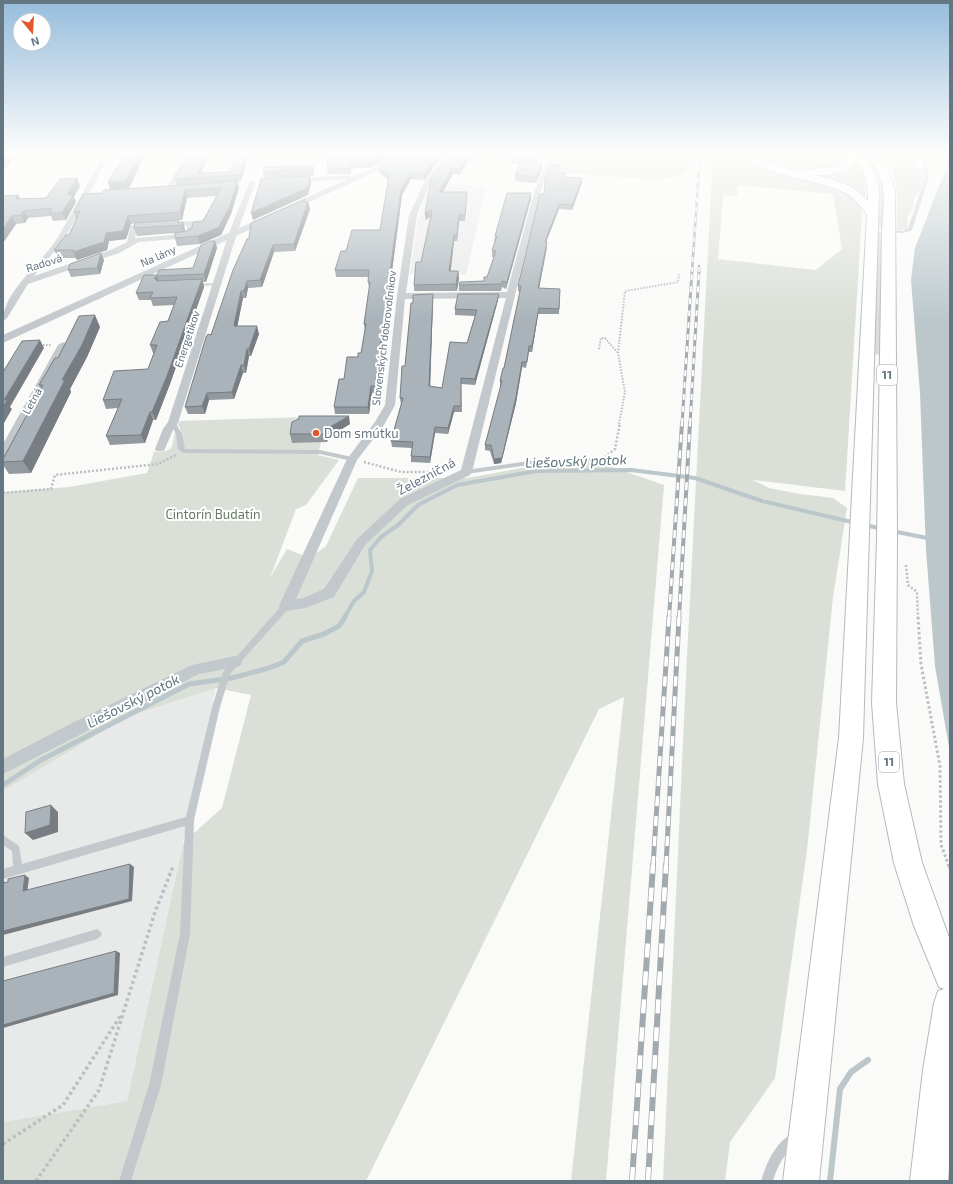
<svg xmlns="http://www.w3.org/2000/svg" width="953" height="1184" font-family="'Exo 2',sans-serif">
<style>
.built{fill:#e8e9e9}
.green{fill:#dadfd7;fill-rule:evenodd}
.water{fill:#bbc7cb}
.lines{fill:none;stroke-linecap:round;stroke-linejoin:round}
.stream-far2{stroke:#bbc7cb;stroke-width:4}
.stream-far1{stroke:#bbc7cb;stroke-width:5}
.stream{stroke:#bbc7cb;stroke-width:6}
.primary-casing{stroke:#b5babe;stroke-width:2}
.motorway-casing{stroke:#b4b9bd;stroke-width:2}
.path-far3{stroke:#bbbfc2;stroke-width:2;stroke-dasharray:1.5 1.5;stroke-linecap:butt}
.path-far2{stroke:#bbbfc2;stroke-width:2.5;stroke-dasharray:2 2;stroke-linecap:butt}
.path-far1{stroke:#bbbfc2;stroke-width:3;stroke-dasharray:2.5 2.5;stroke-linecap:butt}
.path{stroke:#bbbfc2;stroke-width:3.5;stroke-dasharray:3 3;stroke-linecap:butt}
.service{fill:#c3c8cc;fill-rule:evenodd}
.minor{fill:#c3c8cc;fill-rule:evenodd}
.tertiary{fill:#c3c8cc;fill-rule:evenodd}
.primary{fill:#fff;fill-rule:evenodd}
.motorway{fill:#fff;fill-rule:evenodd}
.rail-far4-casing{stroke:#a2aab0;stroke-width:2.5}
.rail-far3-casing{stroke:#a2aab0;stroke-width:3}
.rail-far2-casing{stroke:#a2aab0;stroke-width:4}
.rail-far1-casing{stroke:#a2aab0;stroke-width:5}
.rail-casing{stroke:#a2aab0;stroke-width:6}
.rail-far4{stroke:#fff;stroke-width:1.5;stroke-dasharray:5;stroke-linecap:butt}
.rail-far3{stroke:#fff;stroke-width:2;stroke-dasharray:6;stroke-linecap:butt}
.rail-far2{stroke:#fff;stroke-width:2.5;stroke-dasharray:8;stroke-linecap:butt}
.rail-far1{stroke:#fff;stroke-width:3.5;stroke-dasharray:10;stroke-linecap:butt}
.rail{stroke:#fff;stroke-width:4.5;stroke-dasharray:14;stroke-linecap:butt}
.wall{fill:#929a9f;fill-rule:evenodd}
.shaded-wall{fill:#777d82}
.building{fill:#aab3b9;stroke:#777d82}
.poi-dot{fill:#e4572e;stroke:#fff;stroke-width:1.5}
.labels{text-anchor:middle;stroke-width:4;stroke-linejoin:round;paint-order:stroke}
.far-street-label{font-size:11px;fill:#657683;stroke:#fff}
.shield{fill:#fff;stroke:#939fa8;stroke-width:1}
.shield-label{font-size:12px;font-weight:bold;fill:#657683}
.poi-label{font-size:13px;fill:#657683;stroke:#fff;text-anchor:start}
.street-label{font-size:13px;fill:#657683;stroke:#fff}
.park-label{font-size:13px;fill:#687a64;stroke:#fff}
.water-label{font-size:14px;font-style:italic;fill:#60757c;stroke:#fff}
</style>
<rect width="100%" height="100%" fill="#fafaf8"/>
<path class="built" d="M443,182L486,187L466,275L410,274L418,219L430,183Z
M216,688L127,1101L3,1122V791L127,717Z"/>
<path class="green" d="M554,154H689L686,173L659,180L549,172Z
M713,154H745L761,165L839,187L861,204L862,214L845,491L753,480L769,488L800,494L833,498L847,508L833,597L807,850L775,1078L730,1142L725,1181H663L686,676ZM738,185L833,194L842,249L816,270L718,259L723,195L737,196Z
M757,154H846L848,160L840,167L811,170L777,165Z
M862,154H865C887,176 883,198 883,227L878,226C879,196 885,177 862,154Z
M884,154H921L915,164L923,169L925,177L922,188L915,197L912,210L907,217L908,230H897C897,198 901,183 884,154Z
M855,162C866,169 865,185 865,197L800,172L808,173L846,169L851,166Z
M878,232L883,233L880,355L874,354Z
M336,416L334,425L292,443L321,442L318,455L339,460L306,505L296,509L270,578L287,549L310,558L326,546L358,478H467L583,457L664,485L606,1181H571L624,697L599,709L366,1181H3V1122L127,1101L183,843L222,808L251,695L216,688L127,717L3,791V492L69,487L147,473L154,452C174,451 171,451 175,432L181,431L178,424L180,421Z"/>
<path class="water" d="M950,158V753L935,666L926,550L920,393L911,280L915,248Z"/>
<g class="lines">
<path class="stream-far2" d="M865,525L883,529
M892,531L932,539
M344,618L354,601L364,592L372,571L370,550L381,537L398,525L418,505L457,485L537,471L631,470L695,478L762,501L856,523"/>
<path class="stream-far1" d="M3,785L41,760L189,684L232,678L269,668L284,662L302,641L324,634L339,626L345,617"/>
<path class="stream" d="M830,1181L840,1089L851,1072L868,1060"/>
<g class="primary-casing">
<path id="primary" d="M747,154H758L776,165L805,173L806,170C819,166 836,172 846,160L844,154H862C873,165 878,178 879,193L863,738L819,1181H783L839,738L867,215C862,208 857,200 849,195C822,178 764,179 747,154ZM856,160C866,172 868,186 868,201C855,185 835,180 815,175C831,175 847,174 856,160Z
M867,154H875C885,165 892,176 895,191L897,538L896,703L904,784L922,863L950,940V991L939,987L914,926L894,863L878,784L872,703L877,538L882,231C883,212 887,192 879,174C876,167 870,162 866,156Z"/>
</g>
<g class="motorway-casing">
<path id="motorway" d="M950,987V1153L948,1181H910L923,1070L934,1003L938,991Z"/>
</g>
<path class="path-far3" d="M40,345H51
M599,349L601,338H605L617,352
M619,424L625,392L618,353L625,291L678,282L679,274"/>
<path class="path-far2" d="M585,460L604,458L615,449L620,423
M364,462L401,472H437
M3,493L51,489L55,475L158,464L176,455
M906,565L908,585L917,592L918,618"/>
<path class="path-far1" d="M918,617L921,664L940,766L941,845L949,866"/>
<path class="path" d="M949,865L950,868
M3,1144L63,1105L121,1015
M36,1181L99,1090L155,912L172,869L175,867"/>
<path class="service" d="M922,154H926L929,177L912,230L903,233L887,232L886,231L888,230L903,231L908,229L925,177Z
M218,283L220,284V285L194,286L192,285L194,284Z
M173,421L175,422L182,434L185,449L320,450L352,457L355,459L352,461L320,454L183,453L178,449L176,434L170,423Z
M576,459L578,460V462L536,464L466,474L463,472L466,470L536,460Z
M286,603L289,604L290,606L289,608L230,674L220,707L194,820L190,934L161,1085L131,1181H119L149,1085L180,934L185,826L3,879V869L13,866L12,851L3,845V835L19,846L22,864L186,817L212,707L223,672L283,604Z
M97,929L100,931L102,934L100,937L97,939L3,967V957Z
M796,1132L800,1134L802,1138C799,1144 793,1147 788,1152C781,1160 776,1170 773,1181H761C767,1162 776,1140 796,1132Z"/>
<path class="minor" d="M104,154H110L64,240L34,276L113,249L127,242L131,225L191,221L195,223L193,236L189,238L139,242L119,253L28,284L7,318L3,321C3,291 43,262 58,237C74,210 88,182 104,154ZM187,226L186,234L135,238L137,229Z
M186,154H192L170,191H166L165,190Z
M445,154H451L430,183L417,215L406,293L507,292L534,193L549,154H555L540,193L472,472L470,475L408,505L365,545L334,597L305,608L286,611L281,610L279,606L347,459L375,422L385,405L397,296L409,215L424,183ZM506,298L461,470L400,499L357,539L324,589L303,598L296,599L357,460L384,425L395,405L405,299Z
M346,175L358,179L355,181L346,179L294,183L291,181L294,179Z
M252,181L255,183L238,230L178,423L173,430L164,451H156L155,449L163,429L168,422L230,230L249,183Z
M63,342L68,345L8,454L7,456L3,458V444L58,345Z
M235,656L240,658L242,662L240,666L199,674L3,774V759L78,720L192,665Z"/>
<path class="tertiary" d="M403,154H414L3,343V335Z"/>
<use href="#primary" class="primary"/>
<use href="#motorway" class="motorway"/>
<g class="rail-far4-casing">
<path id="rail-far4" d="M692,272L700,154
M699,272V266"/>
</g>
<g class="rail-far3-casing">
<path id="rail-far3" d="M682,424L692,271
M690,424L699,271"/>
</g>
<g class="rail-far2-casing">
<path id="rail-far2" d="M669,618L682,423
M679,618L690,423"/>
</g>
<g class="rail-far1-casing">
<path id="rail-far1" d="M653,866L669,617
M666,866L679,617"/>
</g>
<g class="rail-casing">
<path id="rail" d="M632,1181L653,865
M648,1181L666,865"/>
</g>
<use href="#rail-far4" class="rail-far4"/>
<use href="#rail-far3" class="rail-far3"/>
<use href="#rail-far2" class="rail-far2"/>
<use href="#rail-far1" class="rail-far1"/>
<use href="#rail" class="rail"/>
</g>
<path class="wall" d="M3,154H19L14,160H12L3,171Z
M124,154H144L145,155L129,188L155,187L205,183L176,185L174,179L210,154L201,173L229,172L238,154H248V156L241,181H237L239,188L231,214L221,235L200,244L177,246L175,238V233L137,236L134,228L135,223L131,224L126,239L109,241L107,250L77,260L76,258H58L54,250L69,235L76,219L74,212L102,193L110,189L118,168ZM217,196L203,221L187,231L185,232L183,222L179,223V220H182L187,198Z
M328,154H400L369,168H351V174H328L327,168Z
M443,154L425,180L411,179L402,195L376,393H372L369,414H335L334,407L344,379L358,357L361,353L365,331L364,324L369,288L368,282L369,277H336L335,270L346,251L380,230L388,180L379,172V166Z
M449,154H473L459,175L453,174L443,192L467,198L465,221H459L457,241H454L450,271H458L459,278L457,291H414V285L421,262L430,218H428L426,220L425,214Z
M512,154H537L532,163L542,169L536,183L515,181V175L520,164L510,163V157Z
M313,166L314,173L313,176H310L311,183L308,195L253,220L264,179L263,172Z
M559,170V172L565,177L582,183L572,210L559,209L546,242H547V247L539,288L560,289L559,314H538L532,352H529L526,368L522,367L516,403L501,463L494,464L490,451L485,450V445L501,387H500V381L504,368L520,292L518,291V286L544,194Z
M80,186L74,197L76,202L66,220L53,221L51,216L28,218L25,223L16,224L3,243V196L18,195L20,199L46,198Z
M531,193V199L506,289L502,287L501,291H459V285L484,281L487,277L494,257H492V250L495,242H494L495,236Z
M305,202H308L310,209L295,251L274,252L262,287L248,288L246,298H243L237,326L259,334L251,356H249L246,373H243L234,399L209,400L205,414H188L185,407L211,335L249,238Z
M215,241L217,248L206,282H203L204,287L170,384L156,420H153L145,443L110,445L106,436L118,408L106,409L103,400L148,369L154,353H153L150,345L168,321L174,305L153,306L151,300H139L136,293L157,275L193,268Z
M104,260L100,274L71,277L68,270Z
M433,294L430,386L442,388L467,343L475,316L455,315V309L499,294L498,300L475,385L461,384L462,412H454L448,434L435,433L430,463L411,462V456L412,448L392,447L391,441L401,404L400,398L405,366L413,303Z
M100,327L87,357L70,389L71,392L31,473L9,474L3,465V459L41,389L39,385Z
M350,424L332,435L331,438H328L327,442L292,443L290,434Z"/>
<path class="shaded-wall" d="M8,154H9L12,160L3,171V160Z
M12,154H19L14,160Z
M139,154H144L145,155L129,188L110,190L108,182Z
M206,154H210L198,178L197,173Z
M246,154H248V156L241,181L240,175Z
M386,154H400L369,168L368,162Z
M439,154H443L425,180L424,174Z
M469,154H473L459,175V169Z
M534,154H537L531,165V159Z
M351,163V174L350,169Z
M542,163V169L536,183L537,177Z
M313,166L314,173L313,176L312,168Z
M452,168L453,174L439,198V192Z
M410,173L411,179L402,195L376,393L375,386L401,189Z
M310,176L311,183L308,195L253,220L251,213Z
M77,178L80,186L74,197L76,202L66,220L62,213L67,195Z
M582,178V183L572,210V205Z
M237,181L239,188L231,214L221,235L200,244L198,236Z
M185,190L187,198L182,220L180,212Z
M531,193V199L506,289L507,282Z
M18,195L22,202L16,199Z
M308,202L310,209L295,251L294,244Z
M559,204V209L544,247L545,242Z
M24,211L28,218L25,223L21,215Z
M428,211V218L426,220L425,214Z
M459,215V221L457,241V235Z
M12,216L16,224L3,243V229Z
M128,216L131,224L126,239L109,241L107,250L77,260L73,252L106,233Z
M183,222L185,230V233L182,225Z
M454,235V241L450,278L449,271Z
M215,241L217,248L206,282L204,274Z
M547,242V247L538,294V288Z
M273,245L274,252L262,287L260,280Z
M101,253L104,260L100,274L97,268Z
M458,271L459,278L457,291L456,284Z
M157,276L160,284L154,278Z
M202,279L204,287L170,384L156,420L152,412Z
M247,281L248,288L246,298L244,291Z
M241,291L243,298L236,333L234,326Z
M433,294V300L430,392L429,386Z
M499,294L498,300L475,385V379Z
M539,308L538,314L532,352V346Z
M95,315L100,327L87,357L70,389L71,392L31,473L23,461L62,380Z
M257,326L259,334L251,356L249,349Z
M40,340L44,348L10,407L12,409L4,423L3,421V407L4,400Z
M247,349L249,356L246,373L244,365Z
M522,362V367L516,403L501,463L494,464V459Z
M241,365L243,373L234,399L232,392Z
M371,386L372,393L369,414L368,407Z
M207,393L209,400L205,414L202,406Z
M454,406V412L448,434V428Z
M150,412L153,420L145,443L141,435Z
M349,416L350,424L332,435L331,438L330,429V427Z
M435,427V433L430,463V457Z
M326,429L328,438L327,442L325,434Z
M51,805L58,812V832L33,840L25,833Z
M130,864L134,867L132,901L3,935V931Z
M25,875L29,878L27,894L23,891Z
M116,951L120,953L118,995L3,1028V1025Z"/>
<path class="building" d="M3,154H8L3,160Z
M124,154H139L126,181L108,182L116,168H118Z
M191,154H206L197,173L229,172L238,154H246L240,175L174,179Z
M328,154H386L368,162L351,163L350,169L327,168Z
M405,154H439L424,174L410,173L401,189L375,386H371L368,407H334L339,379H344L347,357H358V353H361L366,324H364L370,282H368L369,270H335L341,251H346L352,230H380L389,175L379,166Z
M449,154H469L459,169L452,168L439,192H467L465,215H459L457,235H454L449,271H458L456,284L414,285L416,262H421L432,211H428L425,214L431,179Z
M512,154H534L531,159L510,157Z
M521,162L542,163L537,177L515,175Z
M551,165H560L557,172L565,173L564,177L582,178L572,205L559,204L545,242H547L538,288L560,289L559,309L539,308L532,346H529L527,362H522L516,397L502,458L494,459L491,445H485L502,381H500L503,368H504L521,286H518L540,194H544L545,180Z
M313,166L312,168L263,172L264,167Z
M310,176L307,188L251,213L261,179Z
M77,178L67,195H73L62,213H50L52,208L24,211L21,215L12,216L3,229V196L18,195L16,199L46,198L60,179Z
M237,181L230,206L219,227L198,236L175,238V233L187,231L192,228L193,222L203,221L221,188L185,190L180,212L128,216L123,231L106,233L104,242L73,252L74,250H54L66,235H69L80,211L74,212L83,194L102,193L104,190L155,187Z
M507,193H531L507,282L502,281L501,284L459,285L460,282L484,281V277H487L496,251L492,250L497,236H495Z
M305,199L304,202H308L294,244L273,245L260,280L247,281L244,291H241L234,326H257L249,349H247L244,365H241L232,392L207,393L202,406L185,407L206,337L208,334L211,335L233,270L247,239L249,238L251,223Z
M179,220L178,223L183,222L182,225L134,228L135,223Z
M210,241H215L204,274L157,276L154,278L157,281L202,279L167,376L152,412H150L141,435L106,436L122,399L103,400L114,371L148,369L157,345H150L160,322L168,321L177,297L150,298L153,292L136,293L144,275H157L159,270L193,268L201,245Z
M101,253L97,268L68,270L70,264Z
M433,294L429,386L442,388L450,342L467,343L477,310L455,309L458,294H499L475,379L461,378V406H454L448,428L435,427L430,457L411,456L413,442L391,441L403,398H400L402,366H405L411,303H413V295Z
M95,315L82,345L62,380H65L23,461L3,462V459L43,385H39L55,358H58L79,316Z
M40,340L4,400H7L3,407V372L22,341Z
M299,416H349L330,427V429H326L325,434H290L292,422L299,419Z
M51,805L50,825L25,833L26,812Z
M130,864L129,899L3,931V883L8,882V879L25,875L23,891Z
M116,951L114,993L3,1025V981Z"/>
<linearGradient id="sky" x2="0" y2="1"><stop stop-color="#96bcdc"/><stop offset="0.48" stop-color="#fdfdfc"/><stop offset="1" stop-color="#fdfdfc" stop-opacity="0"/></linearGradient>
<rect width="953" height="320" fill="url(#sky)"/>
<circle class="poi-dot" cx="316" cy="433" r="4"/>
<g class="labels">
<g class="far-street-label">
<text transform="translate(158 256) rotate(-24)" y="4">Na lány</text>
<text transform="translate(44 263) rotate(-18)" y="4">Radová</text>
<text transform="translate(384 338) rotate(-83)" y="4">Slovenských dobrovoľníkov</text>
<text transform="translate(187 339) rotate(-72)" y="4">Energetikov</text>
<text transform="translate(32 401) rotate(-61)" y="4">Letná</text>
</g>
<g class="shield">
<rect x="877" y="365" width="20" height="20" rx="3"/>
<rect x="879" y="752" width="20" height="20" rx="3"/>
</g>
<g class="shield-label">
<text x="887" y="379">11</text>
<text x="889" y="766">11</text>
</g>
<g class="poi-label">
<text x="324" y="438">Dom smútku</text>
</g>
<g class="street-label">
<text transform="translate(426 476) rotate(-28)" y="5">Železničná</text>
</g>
<g class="park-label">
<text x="213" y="519">Cintorín Budatín</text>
</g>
<g class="water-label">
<text transform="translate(576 461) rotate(-2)" y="5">Liešovský potok</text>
<text transform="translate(133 701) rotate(-27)" y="5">Liešovský potok</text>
</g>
</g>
<rect width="953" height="1184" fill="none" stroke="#657683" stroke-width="8"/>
<g transform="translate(32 32) rotate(162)"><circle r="19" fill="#ffffff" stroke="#c1c8cd"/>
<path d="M0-3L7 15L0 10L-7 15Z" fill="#e4572e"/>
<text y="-6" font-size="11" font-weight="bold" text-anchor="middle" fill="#657683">N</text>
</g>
</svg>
